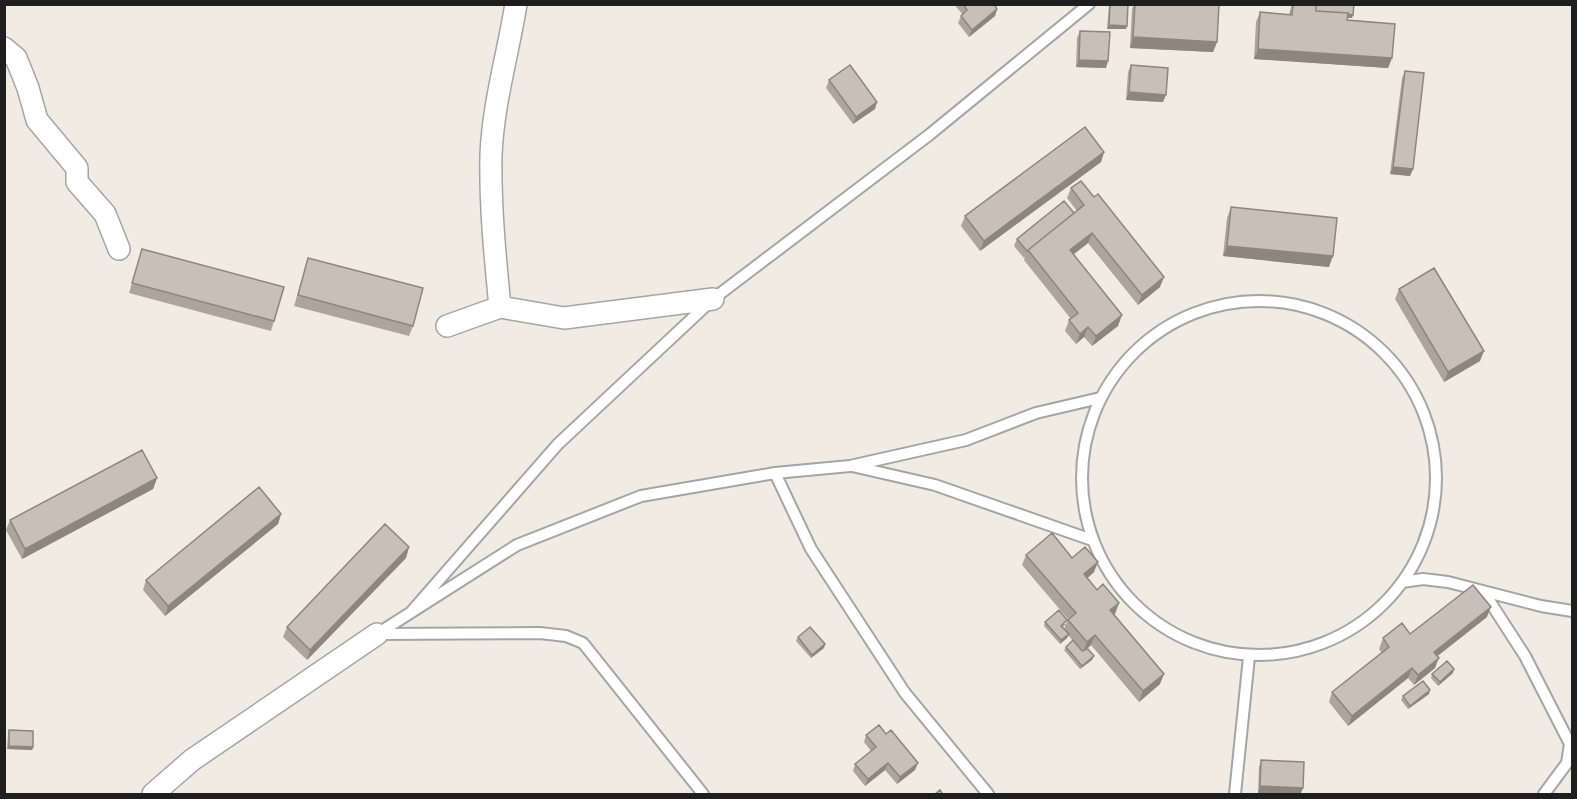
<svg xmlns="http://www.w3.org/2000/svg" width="1577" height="799" font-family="'PT Sans Narrow',sans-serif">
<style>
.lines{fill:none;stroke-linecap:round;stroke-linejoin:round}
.lane-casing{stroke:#a5a5a5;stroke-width:14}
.street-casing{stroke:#a5a5a5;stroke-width:24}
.lane{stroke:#fff;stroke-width:10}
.street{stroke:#fff;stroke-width:21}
.wall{fill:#aca49d}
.shaded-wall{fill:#8c867f}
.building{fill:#c8bfb6;stroke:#8c867f;stroke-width:1.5}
</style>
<rect width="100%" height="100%" fill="#f0ece3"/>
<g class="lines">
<g class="lane-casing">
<path id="lane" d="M1082 478a177 177 0 1 1 354 0a177 177 0 1 1-354 0Z
M852,466L935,485L1092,540
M775,473L811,549L905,693L988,794
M1402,582L1423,579L1448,582L1541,606L1572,611
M1483,591L1525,656L1570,744L1567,763L1544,794
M412,611L558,444L713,299L929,135L1089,4
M377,634L517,545L641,496L775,473L850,466L966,440L1036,413L1100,398
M377,634L540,633L566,636L583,643L703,794
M1235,794L1249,657"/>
</g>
<g class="street-casing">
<path id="street" d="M4,48L16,58L28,88L37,120L77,168V182L105,214L119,249
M500,307C495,256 490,206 491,155C493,104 508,54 516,4
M447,326L500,307L564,318L713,299
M153,794L192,760L377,634"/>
</g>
<use href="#lane" class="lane"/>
<use href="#street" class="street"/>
</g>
<path class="wall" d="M954,4H994L997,9L995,16L969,37L958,23L961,16L962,14Z
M1109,4H1128L1126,29H1107Z
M1134,4H1206L1217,42L1213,52L1130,48L1132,9Z
M1292,4L1315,5V4H1354L1352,18H1347V20L1392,58L1388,68L1254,59L1256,22L1260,12L1289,14Z
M1080,31L1106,68L1076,67L1077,38Z
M1131,65L1163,102L1126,100L1128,72Z
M1405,71L1413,169L1410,176L1390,174L1402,78Z
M829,80L875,109L853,124L826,88Z
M1104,152L1101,162L980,251L961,226L965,216Z
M1071,188L1160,287L1138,305L1088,243L1073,255L1118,326L1092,346L1084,337L1076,344L1065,331L1069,320L1071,319L1024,260L1025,257L1024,258L1014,246L1017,239L1074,213L1077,211L1067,198Z
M1231,207L1329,267L1223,256L1227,218Z
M142,249L274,321L271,331L129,293Z
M308,258L413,326L409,336L294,306Z
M1399,289L1480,361L1444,382L1395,299Z
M157,478L153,489L22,559L6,530L10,520Z
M281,514L278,524L165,616L143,590L146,580Z
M409,547L406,558L307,660L283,637L287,627Z
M1026,555L1072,558L1094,572L1087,578L1097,590L1119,603L1114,615L1160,684L1139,702L1091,645L1087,649L1094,656L1092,660L1080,669L1064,650L1066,647L1073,641L1068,635L1067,638L1060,644L1044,626L1045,622L1066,624L1063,627L1064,629L1068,619L1022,565Z
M1487,617L1437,656L1435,668L1414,685L1408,678L1348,726L1329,702L1332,692L1382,653L1379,649L1383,638L1410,634Z
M798,637L825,644L824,648L811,658L796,641Z
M1454,669L1453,673L1438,686L1431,678L1432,674Z
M1429,694L1408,709L1401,700L1403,696Z
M9,730L33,747L32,750L7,749L8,734Z
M866,735L915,770L897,784L885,770L865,786L853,771L855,764L871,751L864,742Z
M1261,760L1303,788L1300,795L1258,793L1259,767Z"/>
<path class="shaded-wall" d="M997,9L995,16L969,37L972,30Z
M1316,12L1353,15L1352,18L1314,16Z
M1109,25L1127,26L1126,29H1107Z
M1133,37L1217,42L1213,52L1130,48Z
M1258,49L1392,58L1388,68L1254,59Z
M1079,60L1108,61L1106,68L1076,67Z
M1129,92L1166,95L1163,102L1126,100Z
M877,102L875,109L853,124L856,117Z
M1104,152L1101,162L980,251L984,241Z
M1393,167L1413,169L1410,176L1390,174Z
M1092,233L1088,243L1066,260L1070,250Z
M1227,246L1333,256L1329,267L1223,256Z
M1164,277L1160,287L1138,305L1142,295Z
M1122,315L1118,326L1092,346L1096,336Z
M1088,327L1084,337L1076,344L1080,334Z
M1484,351L1480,361L1444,382L1448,372Z
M157,478L153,489L22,559L25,549Z
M281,514L278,524L165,616L168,606Z
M409,547L406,558L307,660L310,650Z
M1098,562L1094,572L1080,585L1084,574Z
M1119,603L1115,614L1107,621L1110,610Z
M1491,607L1487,617L1430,662L1434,652Z
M1069,634L1067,638L1060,644L1061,640Z
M1095,635L1091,645L1083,652L1087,642Z
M825,644L824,648L811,658L812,655Z
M1094,656L1092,660L1080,669L1082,666Z
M1439,658L1435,668L1414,685L1418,675Z
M1412,668L1408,678L1348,726L1352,716Z
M1454,669L1453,673L1438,686L1440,682Z
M1164,674L1160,684L1139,702L1143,691Z
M1430,690L1429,694L1408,709L1410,706Z
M9,746L33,747L32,750L7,749Z
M888,763L885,770L865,786L868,779Z
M918,763L915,770L897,784L900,777Z
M1260,786L1303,788L1300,795L1258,793Z"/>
<path class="building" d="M963,4H994L997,9L972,30L961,16L967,10Z
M1110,4H1128L1127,26L1109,25Z
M1135,4L1219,5L1217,42L1133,37Z
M1293,4L1316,5V11L1348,13L1347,20L1395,24L1392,58L1258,49L1260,12L1292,15Z
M1316,4H1354L1353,15L1348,14V13L1316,11Z
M1080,31L1110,32L1108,61L1079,60Z
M850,65L877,102L856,117L829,80Z
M1131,65L1168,68L1166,95L1129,92Z
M1405,71L1424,73L1413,169L1393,167Z
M1085,127L1104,152L984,241L965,216Z
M1081,181L1094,197L1098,194L1164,277L1142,295L1092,233L1070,250L1122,315L1096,336L1088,327L1080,334L1069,320L1078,313L1028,250L1084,205L1071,188Z
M1064,201L1074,213L1027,251L1017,239Z
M1231,207L1337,218L1333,256L1227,246Z
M142,249L284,287L274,321L132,283Z
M308,258L423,288L413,326L298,295Z
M1434,268L1484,351L1448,372L1399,289Z
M142,450L157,478L25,549L10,520Z
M259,487L281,514L168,606L146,580Z
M385,524L409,547L310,650L287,627Z
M1052,533L1072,558L1085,547L1098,562L1084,574L1097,590L1103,584L1119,603L1110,610L1164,674L1143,691L1095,635L1087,642L1068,620L1076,613L1026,555Z
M1473,585L1491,607L1434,652L1439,658L1418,675L1412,668L1352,716L1332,692L1389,647L1383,638L1402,623L1410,634Z
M1059,610L1067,620L1061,626L1069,634L1061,640L1045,622Z
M810,627L825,644L812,655L798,637Z
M1073,640L1082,651L1088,649L1094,656L1082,666L1066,647Z
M1447,661L1454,669L1440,682L1432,674Z
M1423,681L1430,690L1410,706L1403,696Z
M879,725L886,734L891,730L918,763L900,777L888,763L868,779L855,764L876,747L866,735Z
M9,730L33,731V747L9,746Z
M1261,760L1304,762L1303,788L1260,786Z
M940,790L943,795H934Z"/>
<rect width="1577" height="799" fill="none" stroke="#1e1e1e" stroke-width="12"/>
</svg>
